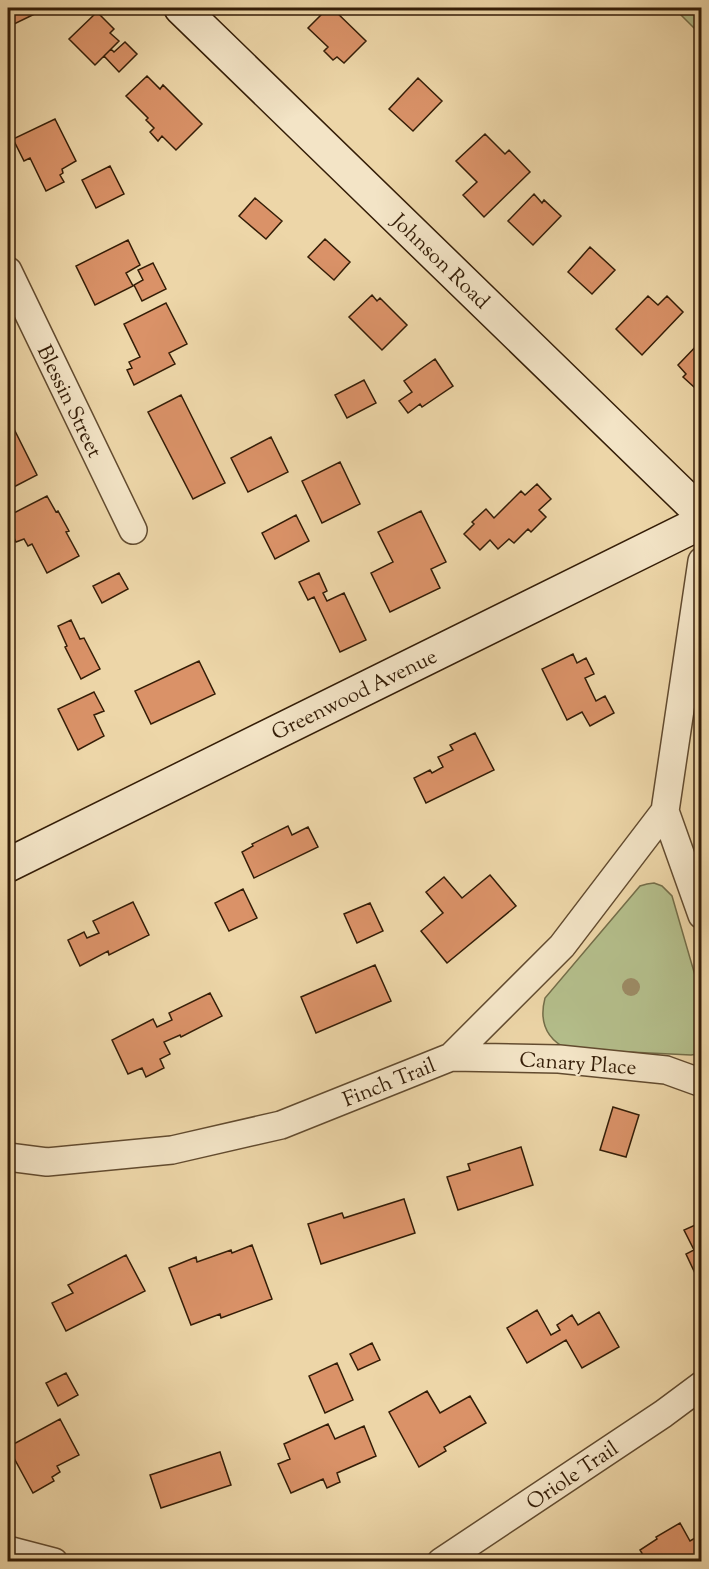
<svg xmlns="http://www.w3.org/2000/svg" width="709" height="1569" font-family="'Sorts Mill Goudy',serif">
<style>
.green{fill:#b4be8b;stroke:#746e49;stroke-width:1.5}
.building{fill:#da9268;stroke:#341d07;stroke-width:1.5}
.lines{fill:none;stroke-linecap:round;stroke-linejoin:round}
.street-casing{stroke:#624b2f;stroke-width:30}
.secondary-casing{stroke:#341d07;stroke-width:36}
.street{stroke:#f3e4c6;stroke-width:27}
.secondary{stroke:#f3e4c6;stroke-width:33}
.tree{fill:#9c8b65}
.labels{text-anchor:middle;stroke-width:4.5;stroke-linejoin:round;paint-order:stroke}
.street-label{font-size:21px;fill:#341d07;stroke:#f3e4c6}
</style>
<rect width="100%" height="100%" fill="#edd6a8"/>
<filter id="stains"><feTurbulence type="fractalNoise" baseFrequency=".00333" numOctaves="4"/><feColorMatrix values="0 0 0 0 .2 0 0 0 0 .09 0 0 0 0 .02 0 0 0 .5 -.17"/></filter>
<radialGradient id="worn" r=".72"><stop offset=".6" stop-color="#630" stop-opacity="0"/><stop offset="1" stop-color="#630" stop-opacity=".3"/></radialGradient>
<path class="green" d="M674,8H701V35Z
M654,883L662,886L672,896L701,996V1052L698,1054L691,1055L567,1049C545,1038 539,1021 545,998L640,886L647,884Z"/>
<path class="building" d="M8,8H47L10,26L8,21Z
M328,8H332L366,41L344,63L337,57L333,60L324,51L328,47L308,28Z
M97,12L114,29L110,33L119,41L95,65L69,39Z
M125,42L137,54L119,72L104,56L111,49L114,52Z
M147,76L160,89L163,85L202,124L176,150L162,136L158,141L150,132L154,128L146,120L148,118L126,96Z
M418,78L442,101L413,131L389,109Z
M55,119L76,161L62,169L63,173L60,175L64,182L46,191L30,158L24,161L13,139Z
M485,134L505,154L509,150L530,172L484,217L463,195L477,182L456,161Z
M110,166L124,194L96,208L82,180Z
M534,194L542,203L544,200L561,216L533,245L508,221Z
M255,198L282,221L266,239L239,216Z
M325,239L350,262L334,280L308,257Z
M128,240L140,265L126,273L133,286L95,305L76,266Z
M590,247L615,270L592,294L568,272Z
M153,263L166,289L142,301L134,285L143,280L138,270Z
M372,295L377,301L380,298L407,325L382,350L349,317Z
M648,296L658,305L667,296L683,312L642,355L616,329Z
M166,303L187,344L169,353L175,364L134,385L127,370L132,368L129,362L140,357L124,324Z
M701,341L702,342V388L697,384L694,387L683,377L686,374L678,365Z
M435,359L453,386L422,407L420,404L408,413L399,401L412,392L404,381Z
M364,380L376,403L347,418L335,395Z
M181,395L225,483L193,499L148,412Z
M8,417L37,475L8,490Z
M271,437L288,472L248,492L231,458Z
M340,462L360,504L322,523L302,481Z
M537,484L551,499L539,510L546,517L531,532L528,529L514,543L509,539L498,549L490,540L480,550L464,534L474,524L472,522L486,509L494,518L521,491L525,495Z
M47,496L56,512L58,511L69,531L66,532L79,556L47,573L32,544L28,546L24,539L16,542L8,525V516Z
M421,511L446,562L431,569L440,588L390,612L371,573L393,562L378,532Z
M296,515L309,541L275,559L262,533Z
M119,573L128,589L102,603L93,586Z
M319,573L327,591L323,593L327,601L344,593L366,640L340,652L314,597L308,600L299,582Z
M71,620L80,639L84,638L100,669L81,679L65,647L67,646L58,626Z
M573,654L577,663L586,658L594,674L585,678L596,701L605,696L614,713L590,726L582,712L567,720L542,669Z
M199,661L215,694L151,724L135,691Z
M94,692L104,711L94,715L104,736L78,750L58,709Z
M475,733L494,770L426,803L414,778L430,770L432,773L443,767L438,757L453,750L450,745Z
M288,826L292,835L308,827L318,847L254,878L242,852L253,846L252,844Z
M490,875L516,906L447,963L421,931L443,913L426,892L444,877L462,898Z
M243,889L257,918L229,931L215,903Z
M133,902L149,935L109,955L108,951L80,966L68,940L84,932L87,938L99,933L93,921Z
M370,903L383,931L357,943L344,914Z
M375,965L391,1001L316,1033L301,997Z
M210,993L222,1016L181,1037L180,1035L164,1042L170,1054L160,1059L164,1068L146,1077L142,1068L128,1074L112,1040L153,1019L157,1027L172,1020L169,1013Z
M613,1107L639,1115L626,1157L600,1150Z
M521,1147L533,1185L458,1210L447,1177L470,1170L468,1164Z
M404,1199L415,1233L321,1264L308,1224L342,1213L344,1218Z
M702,1222V1286H701L686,1254L694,1250L684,1230Z
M252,1245L272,1299L221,1318L220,1314L191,1325L169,1268L196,1257L197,1262L231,1250L232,1253Z
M126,1255L145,1291L66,1331L52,1303L73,1293L68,1285Z
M537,1310L551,1335L560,1330L557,1325L572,1315L578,1325L599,1312L619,1347L582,1368L566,1340L527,1363L507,1328Z
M372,1343L380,1360L358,1370L350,1354Z
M337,1363L353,1400L325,1413L309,1376Z
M66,1373L78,1395L58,1406L46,1383Z
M427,1391L440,1413L470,1396L486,1423L444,1447L446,1451L419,1467L389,1412Z
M60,1419L79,1455L57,1466L60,1472L52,1477L54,1481L33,1493L8,1447Z
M328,1424L335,1439L364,1426L376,1456L337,1473L340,1482L327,1488L323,1479L291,1493L278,1464L290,1459L284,1444Z
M220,1452L231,1485L161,1508L150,1475Z
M680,1523L690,1541L702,1534V1562H647L640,1550L657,1539L656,1537Z"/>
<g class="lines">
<g class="street-casing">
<path id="street" d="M8,271L133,530
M702,561L665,811L702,915
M451,1057L559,1059L666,1070L702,1083
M8,1157L47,1162L172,1150L281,1125L451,1057L562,946L665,811
M8,1550L54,1562
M441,1562L663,1414L702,1385"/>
</g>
<g class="secondary-casing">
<path id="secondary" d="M181,8L702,514
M8,865L702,522"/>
</g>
<use href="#street" class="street"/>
<use href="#secondary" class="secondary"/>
</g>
<circle class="tree" cx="631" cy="987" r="9"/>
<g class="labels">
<g class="street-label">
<text transform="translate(441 261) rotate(44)" y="7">Johnson Road</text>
<text transform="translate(70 401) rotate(64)" y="7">Blessin Street</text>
<text transform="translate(354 694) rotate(-26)" y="7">Greenwood Avenue</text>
<text transform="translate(578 1063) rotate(4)" y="7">Canary Place</text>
<text transform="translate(389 1082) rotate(-22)" y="7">Finch Trail</text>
<text transform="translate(572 1475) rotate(-34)" y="7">Oriole Trail</text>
</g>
</g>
<rect width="709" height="1569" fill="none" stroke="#edd6a8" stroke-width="30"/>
<rect x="9" y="9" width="691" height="1551" fill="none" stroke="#341d07" stroke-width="3"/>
<rect x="15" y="15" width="679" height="1539" fill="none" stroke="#341d07" stroke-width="1.5"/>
<rect width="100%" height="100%" filter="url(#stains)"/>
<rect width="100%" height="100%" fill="url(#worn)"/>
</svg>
